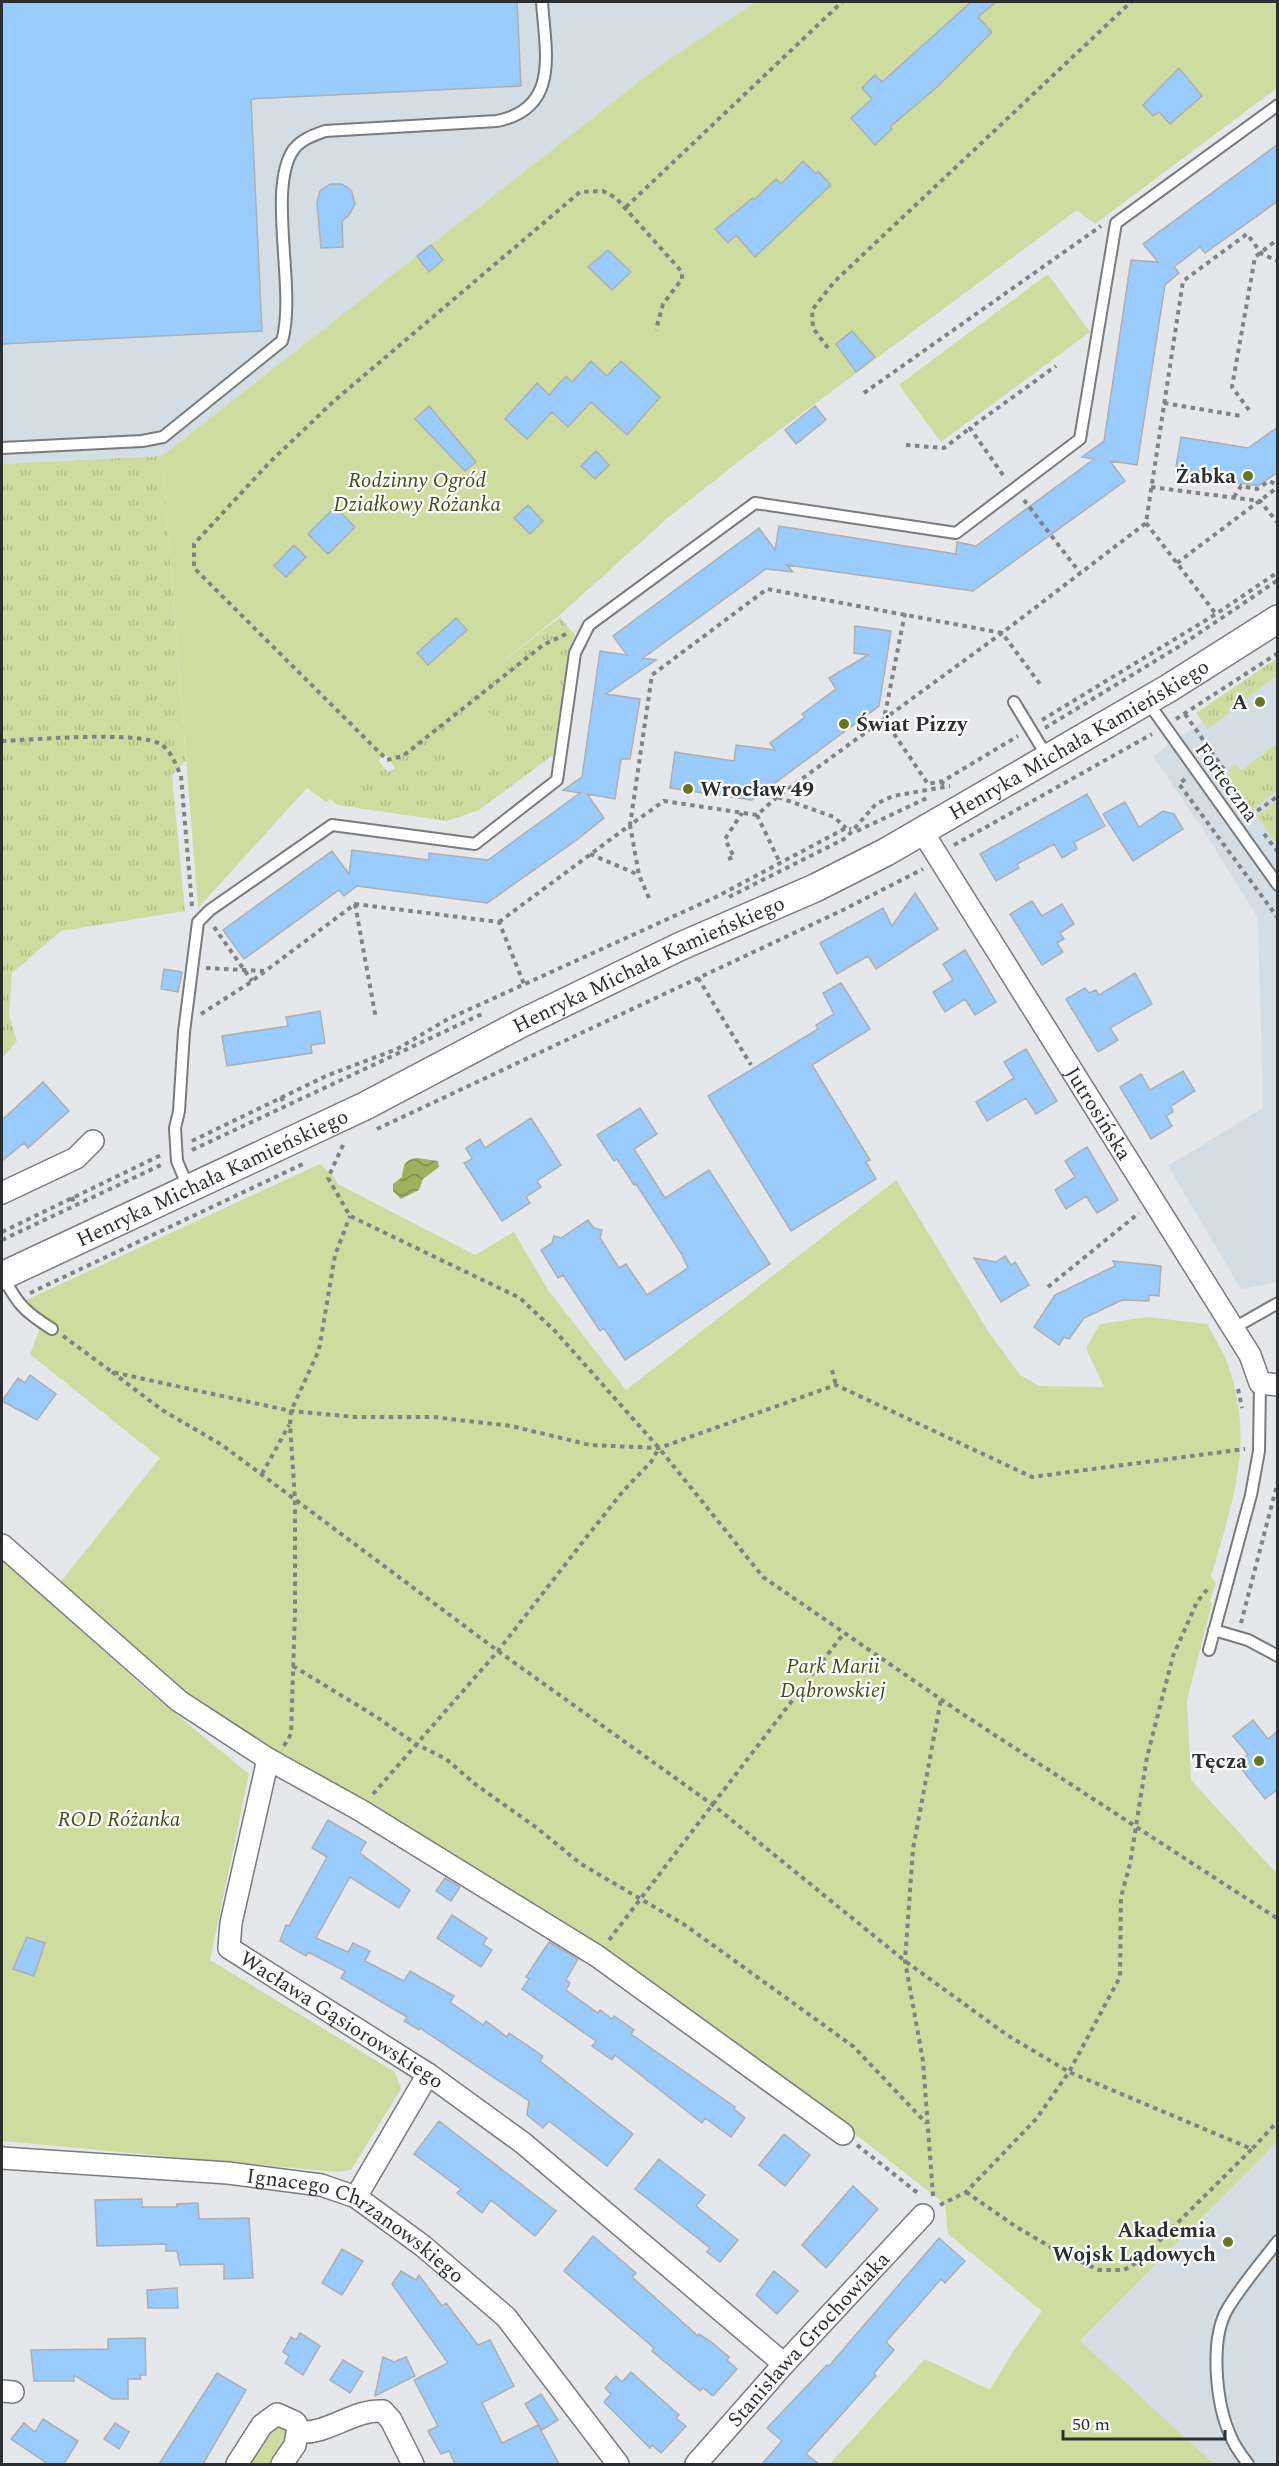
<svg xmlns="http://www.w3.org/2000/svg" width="1279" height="2466" font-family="Spectral,serif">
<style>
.built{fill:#d4dce4}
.grass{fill:url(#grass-tufts)}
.green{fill:#cfdc9f}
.water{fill:url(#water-waves)}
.building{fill:#99cbfc;stroke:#adafb1;stroke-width:1.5}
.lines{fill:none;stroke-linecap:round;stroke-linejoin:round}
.service-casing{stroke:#797b7d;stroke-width:14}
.minor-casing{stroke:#797b7d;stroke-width:24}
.tertiary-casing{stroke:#797b7d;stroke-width:30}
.path{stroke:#808284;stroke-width:4;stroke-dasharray:4.5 4.5;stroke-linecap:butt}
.service{stroke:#fff;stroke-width:10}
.minor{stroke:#fff;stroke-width:21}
.tertiary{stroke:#fff;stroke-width:27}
.poi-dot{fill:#687521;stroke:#fff;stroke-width:2}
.labels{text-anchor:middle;stroke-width:4.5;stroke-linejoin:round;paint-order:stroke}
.poi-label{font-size:21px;font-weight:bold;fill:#2d2e2f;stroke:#fff;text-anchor:end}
.park-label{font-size:21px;font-style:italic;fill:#464f12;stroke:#fff}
.street-label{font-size:21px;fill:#2d2e2f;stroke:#fff}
</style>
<defs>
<pattern id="grass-tufts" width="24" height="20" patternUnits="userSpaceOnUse" patternTransform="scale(1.5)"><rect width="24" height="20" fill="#cfdc9f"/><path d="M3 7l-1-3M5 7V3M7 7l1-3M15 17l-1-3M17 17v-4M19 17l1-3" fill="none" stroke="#b2bd89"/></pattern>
<pattern id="water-waves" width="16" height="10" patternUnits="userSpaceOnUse" patternTransform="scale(1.5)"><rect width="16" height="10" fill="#a0b05d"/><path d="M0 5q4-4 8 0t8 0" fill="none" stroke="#83904d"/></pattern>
</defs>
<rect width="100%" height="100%" fill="#e5e7ea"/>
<path class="built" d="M2,2H756L659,66L162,456L2,464Z
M1277,669V1282L1241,1289L1168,1166L1263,1108L1258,918L1204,831L1153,756Z
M1277,2142V2464H1214L1080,2342Z"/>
<path class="grass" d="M162,456L186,761L172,775L185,911L61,931L12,973L9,1015L17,1041L2,1058V464Z
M560,617L575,635L569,650L553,755L479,810L447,821L337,805L330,799L377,759L388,772L395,768L385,753Z
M1277,658V675L1208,729L1196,713Z
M1277,743V791L1252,810L1230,781L1229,771L1235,764L1241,771Z
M1277,801V844L1257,816Z"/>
<path class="green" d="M756,2H1277V88L1095,224L1077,210L762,443L670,516L553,621L326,802L307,788L198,908L162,456L659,66Z
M1048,274L1090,332L941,442L899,385Z
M482,710L490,713L515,746L482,780L475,778L448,745L449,736Z
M320,1164L333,1176L338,1184L475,1255L514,1232L548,1290L626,1390L896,1180L988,1331L1020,1375L1039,1386L1104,1387L1086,1348L1100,1324L1148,1317L1207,1324C1214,1337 1223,1351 1228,1365C1255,1441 1233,1502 1211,1576L1216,1583L1210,1601L1212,1604L1187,1700L1191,1780L1277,1874V2142L1080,2341L1214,2464H830L925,2359L990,2390L1012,2353L1042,2311L948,2234L945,2204L828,2113L197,1701L143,1659L59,1584L160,1458L30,1354L44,1318L24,1301Z
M2,1559L147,1690L249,1774L210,1960L395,2072L401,2089L351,2170L337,2172L2,2141Z
M273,2424L288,2430L290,2435L275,2464H243Z"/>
<path class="water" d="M417,1158L438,1161L439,1167L423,1179L419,1190L401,1199L393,1191V1184L402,1177C404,1166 403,1160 417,1158Z"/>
<path class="building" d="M2,2H517L521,86L251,99L262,331L2,344Z
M971,2H996L978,17L992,32L936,88L890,127L892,129L875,145L851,118L872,99L862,88L875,75L882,82Z
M1179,68L1202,96L1170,124L1159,112L1153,116L1143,105Z
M1278,144V201L1205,253L1200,247L1174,267L1179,273L1165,285L1137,465L1110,461L1125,481L973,591L787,565L793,572L766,569L643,658L656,660L606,694L640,699L630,759H621L615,799L587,794L604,818L578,839L487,903L357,886L344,896L339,890L244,959L223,930L332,851L349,874L352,850L429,860V853L488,860L580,793L563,790L582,777L600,651L627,655L613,636L759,528L775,550L779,526L956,554L957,542L976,546L1094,459L1082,457L1104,441L1131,260L1158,262L1143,244Z
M803,161L816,174L818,171L831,185L755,257L736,235L728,243L715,229L753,198L754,200L776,179L781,184Z
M330,184H342L347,187L352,192L355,204L349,215L342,221L343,247L321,248L317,203L320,191Z
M431,245L443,260L429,272L417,256Z
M608,250L631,272L612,290L588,267Z
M852,331L875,357L856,372L836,344Z
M591,361L607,376L621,361L660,397L627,435L591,402L568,427L552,412L527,439L505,419L537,383L549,395L566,376L572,382Z
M429,406L476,462L465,471L415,419Z
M815,406L826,420L796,444L785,430Z
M1278,427V472L1258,486L1175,473L1181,437L1248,448Z
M596,451L609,465L595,479L581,466Z
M528,505L543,521L530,534L514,518Z
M335,507L355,527L328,554L308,534Z
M294,545L306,557L286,577L274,566Z
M456,618L467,630L428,665L417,653Z
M855,626L891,631L879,706L752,800L670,788L675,752L734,761L736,745L775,750L770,743L805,717L802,714L836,689L829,678L868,655L854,653Z
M1087,794L1105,826L1074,842L1077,849L1062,858L1054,844L1017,864L1019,868L996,881L980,854Z
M1125,802L1139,827L1163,811L1174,814L1183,829L1133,861L1103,814Z
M915,893L938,929L876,969L868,956L837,974L820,943L883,908L892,926Z
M1032,901L1042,916L1062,904L1074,924L1060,933L1064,939L1057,943L1063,952L1042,965L1010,914Z
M965,950L996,1002L975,1015L965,999L945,1012L933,992L953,980L943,964Z
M164,969L182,972L178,992L161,989Z
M1135,973L1152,1004L1110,1028L1118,1040L1098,1052L1066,999L1085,988L1089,993L1096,990L1099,995Z
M841,983L870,1029L812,1065L870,1160L866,1162L876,1179L791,1231L708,1096L818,1029L816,1025L834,1014L823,993Z
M320,1011L325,1043L311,1045L312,1053L227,1066L222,1036L288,1026L286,1017Z
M1026,1049L1057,1101L1036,1114L1026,1098L987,1121L976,1102L1014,1078L1004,1062Z
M1183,1071L1195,1091L1171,1106L1173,1112L1166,1116L1172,1126L1151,1139L1120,1087L1141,1074L1150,1090Z
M43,1082L69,1111L28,1148L24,1143L2,1161V1120Z
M640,1108L657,1134L634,1149L665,1198L709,1170L770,1264L625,1360L604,1328L600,1331L563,1275L558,1278L541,1250L552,1243L554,1236L561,1238L588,1220L594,1228L602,1230L600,1238L619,1268L626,1264L647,1295L688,1268L681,1253L636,1184L634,1185L617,1159L614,1161L597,1135Z
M531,1118L561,1165L537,1181L541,1187L526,1197L530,1203L502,1221L464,1163L472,1159L466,1148L480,1139L485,1148Z
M1087,1147L1118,1200L1097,1213L1086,1196L1066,1209L1055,1190L1075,1177L1065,1161Z
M1005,1256L1011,1265L1015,1262L1029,1285L1001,1302L974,1258L996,1262Z
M1113,1261L1161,1266L1159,1296L1149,1295V1301L1122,1300L1084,1318L1069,1339L1064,1337L1059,1345L1034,1327L1055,1295L1115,1266Z
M30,1375L56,1394L37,1420L2,1401L18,1378L25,1383Z
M1253,1720L1268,1739L1278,1731V1789L1265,1799L1237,1763L1248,1754L1233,1736Z
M328,1820L366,1842L360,1853L410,1890L399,1908L350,1877L316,1938L348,1952L353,1943L370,1951L365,1961L404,1981L410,1971L454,1996L450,2002L483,2025L486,2021L507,2037L509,2033L543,2056L540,2061L633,2134L607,2166L549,2121L543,2128L527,2115L529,2101L420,2028L419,2030L404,2021L407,2017L341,1978L345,1971L308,1952L306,1956L280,1941L286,1925L289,1926L327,1857L312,1848Z
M445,1878L460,1887L451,1901L436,1891Z
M452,1915L487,1938L483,1944L492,1950L481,1967L437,1938Z
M27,1937L45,1943L34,1976L13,1969Z
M549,1942L578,1959L566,1980L570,1983L566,1990L598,2013L600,2010L612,2019L614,2016L634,2030L631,2034L735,2107L734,2109L745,2118L731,2137L705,2118L702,2123L615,2055L612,2060L592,2046L596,2041L522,1989L529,1979L526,1977Z
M439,2121L556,2211L535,2236L491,2200L482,2213L457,2193L461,2189L414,2154Z
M784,2134L810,2155L785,2186L759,2165Z
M659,2159L705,2195L696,2206L738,2240L720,2262L707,2252L710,2248L635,2189Z
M853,2186L878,2209L826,2268L802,2245Z
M142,2199V2207H177V2204L198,2203L199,2219L249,2218L253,2278L224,2279V2264L180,2265L177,2251H166V2244L97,2246L95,2200Z
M593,2236L636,2273L632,2277L698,2336L699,2334L710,2341L729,2357L727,2360L737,2369L713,2396L703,2388L700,2391L652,2351L654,2348L564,2271Z
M939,2238L965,2261L945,2283L941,2279L886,2342L894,2350L874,2373L876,2376L806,2454L819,2464H762L782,2441L767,2428L827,2365L829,2366Z
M342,2249L363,2261L342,2295L322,2283Z
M401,2271L416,2280L419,2275L442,2306L446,2303L478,2345L490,2340L514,2386L482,2403L502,2443L538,2425L559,2464H455L449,2451L441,2454L428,2431L438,2426L414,2380L448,2363L392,2284Z
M774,2271L798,2291L777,2314L756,2295Z
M177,2288L178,2308H148L147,2290Z
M300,2333L320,2346L303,2375L285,2363L289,2356L283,2352L291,2337L296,2340Z
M145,2338L146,2375H140L141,2379H128V2399H112L74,2375V2381H34L31,2350L108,2349V2339Z
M383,2357L394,2362L406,2357L415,2376L375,2396Z
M343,2360L363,2372L350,2393L330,2380Z
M631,2372L679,2415L676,2418L686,2426L661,2453L652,2445L650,2448L604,2402L611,2394L605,2388L616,2376L622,2382Z
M217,2373L246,2390L203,2464H159Z
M541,2394L558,2420L542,2430L525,2404Z
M43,2419L78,2441L64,2464H48L11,2439L24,2423L35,2432Z
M115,2423L129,2432L119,2449L104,2439Z"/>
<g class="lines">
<g class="service-casing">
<path id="service" d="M2,448L142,441L163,437L282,341C297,291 266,187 294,149C302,139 314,135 325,131L497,121C561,108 545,50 542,2
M1147,701L1278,885
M1014,702L1048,758
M188,1187L177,1161L175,1128L179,1111L184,1032L198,922L210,910L332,825L475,844L557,780L575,653L589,625L755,503L956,533L1080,439L1116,223L1278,105
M3,1276C17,1304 25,1312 52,1329
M1234,1328L1278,1303
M1214,1630L1248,1640L1278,1656
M1209,1650L1251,1495L1259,1451L1260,1383
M1248,2464C1242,2456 1235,2447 1231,2437C1216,2405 1209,2339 1228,2308C1242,2285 1261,2263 1278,2241"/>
</g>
<g class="minor-casing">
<g id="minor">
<path id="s1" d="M922,831L1250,1355L1260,1383L1278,1385"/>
<path d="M2,1193L76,1158L93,1141"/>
<path d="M2,1545L179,1701L268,1759L360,1810L597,1956L843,2134"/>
<path id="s2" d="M268,1759L231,1923L229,1948L428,2074L523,2143L784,2364"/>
<path id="s3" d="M2,2158L228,2173L321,2185L356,2197L423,2246L506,2317L618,2464"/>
<path d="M356,2197L428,2074"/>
<path d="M2,2391L13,2392"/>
<path d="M298,2432C328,2435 353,2409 383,2411L391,2420L413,2464"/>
<path d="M237,2464L262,2425L277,2414L295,2422L298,2427L295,2445L282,2464"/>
<path id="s4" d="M696,2464L784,2364L923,2215"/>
</g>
</g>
<g class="tertiary-casing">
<g id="tertiary">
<path id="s5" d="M2,1276L365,1106L522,1023L681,946L815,888L886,852L1169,688L1278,619"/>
</g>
</g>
<path class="path" d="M626,207L842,2
M828,348L813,328L812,310L834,282L1131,2
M864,393L1101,226
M1164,403L1241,416
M1249,410L1232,387L1255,257L1278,239
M906,445L944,448L970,428
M1003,475L970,428L1056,366
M1151,487L1260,501L1278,523
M1234,497L1241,486L1257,489L1269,481L1278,485
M1024,500L1080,573
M1146,523L1216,614
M1177,563L1278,487
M905,613L884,719L928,784L943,781
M566,634L543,645L403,756L387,760L194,568V544L269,463L334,401L580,192L603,191L616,198L682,272V279L663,304L656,330
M1185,714L1225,771L1223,780
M1176,719L1278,653
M1042,720L1216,614L1278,572
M1045,728L1183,644L1278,580
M2,741C30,740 142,730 162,745C172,753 176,765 181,776L192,906
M1185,779L1179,784L1278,918
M942,785L943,781L1018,736
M778,797L834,817L846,828
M757,815L780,863
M1250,816L1278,796
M857,831L927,798
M1264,834L1278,852
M954,845L1152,734
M590,854L639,875
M728,859L734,857L725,839L742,813
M729,897L846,838L876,804L893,796L950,786
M649,898L639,875L630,825L664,801L757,815L777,797L1002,633L1146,523L1183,281L1247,234L1262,254L1278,261
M355,904L376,1019
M499,922L630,825L652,675L767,589L1002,633L1040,684
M214,927L252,981
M206,968L264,971
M698,978L751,1065
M201,1014L248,984L355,904L499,922L524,984
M281,1097L284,1103
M377,1129L843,910L923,869
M192,1141L326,1076L397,1049L448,1019L716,897L846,828L851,829
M343,1145L328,1178L350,1216L520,1298L555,1331L659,1448L763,1577L961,1713L1278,1919
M192,1150L484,1013
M72,1197L74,1203
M2,1232L163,1154
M2,1240L163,1164
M1048,1287L1139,1213
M30,1293L305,1163
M63,1336L112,1372L291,1411L355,1417H433L511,1426L590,1445L659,1448L836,1385L1032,1477L1245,1449
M832,1370L836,1385
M112,1372L162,1410L222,1445L498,1651L713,1805L905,1961L1007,2035L1069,2072L1252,2149L1278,2121
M1238,1389L1242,1408
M262,1474L289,1425
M1241,1623L1278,1481
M293,1666L375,1716L416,1744L446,1759L475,1784L537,1828L581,1864L685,1925L717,1948L854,2047L926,2123
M284,1746L291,1734L295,1612V1499L290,1425L291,1411L319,1350L335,1255L350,1216
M373,1794L498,1651L585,1539L624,1490L651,1462L659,1448
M609,1940L844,1633
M857,2145L919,2194
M966,2192L1015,2226L1059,2252L1099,2270H1124L1139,2261L1252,2149
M933,2196L923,2061L905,1961L913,1849L941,1699
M940,2205L966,2192L1037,2118L1069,2072L1120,1977L1121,1897L1130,1864L1147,1757L1173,1656L1197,1602L1209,1587"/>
<use href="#service" class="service"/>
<use href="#minor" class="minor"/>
<use href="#tertiary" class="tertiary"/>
</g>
<g class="poi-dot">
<circle cx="1248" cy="476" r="6"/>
<circle cx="1260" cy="702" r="6"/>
<circle cx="844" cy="724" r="6"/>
<circle cx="688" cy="789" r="6"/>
<circle cx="1259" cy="1761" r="6"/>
<circle cx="1228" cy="2242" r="6"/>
</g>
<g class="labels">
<g class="poi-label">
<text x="1236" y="483">Żabka</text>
<text x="1248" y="709">A</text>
<text x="856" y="731" text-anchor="start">Świat Pizzy</text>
<text x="700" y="796" text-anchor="start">Wrocław 49</text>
<text x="1247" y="1768">Tęcza</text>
<text x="1216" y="2237">Akademia<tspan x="1216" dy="24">Wojsk Lądowych</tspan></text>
</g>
<g class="park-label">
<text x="417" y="487">Rodzinny Ogród<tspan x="417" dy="24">Działkowy Różanka</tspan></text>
<text x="833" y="1673">Park Marii<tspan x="833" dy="24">Dąbrowskiej</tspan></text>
<text x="119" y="1826">ROD Różanka</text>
</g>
<g class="street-label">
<text dy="7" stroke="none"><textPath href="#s5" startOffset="1204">Henryka Michała Kamieńskiego</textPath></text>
<text transform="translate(1227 782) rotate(54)" y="7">Forteczna</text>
<text dy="7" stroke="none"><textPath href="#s5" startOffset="718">Henryka Michała Kamieńskiego</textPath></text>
<text dy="7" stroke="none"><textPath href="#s1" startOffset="333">Jutrosińska</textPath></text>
<text dy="7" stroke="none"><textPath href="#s5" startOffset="232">Henryka Michała Kamieńskiego</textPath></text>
<text dy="7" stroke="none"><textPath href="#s2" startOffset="327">Wacława Gąsiorowskiego</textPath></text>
<text dy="7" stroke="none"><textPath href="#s3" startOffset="368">Ignacego Chrzanowskiego</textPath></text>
<text dy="7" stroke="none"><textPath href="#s4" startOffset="168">Stanisława Grochowiaka</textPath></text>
</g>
</g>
<rect width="1279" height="2466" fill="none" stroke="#2d2e2f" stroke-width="6"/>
<path d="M1063 2430v9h162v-9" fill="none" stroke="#2d2e2f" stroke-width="3"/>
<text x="1072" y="2430" font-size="18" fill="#2d2e2f" stroke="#ffffff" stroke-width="4.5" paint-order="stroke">50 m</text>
</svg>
